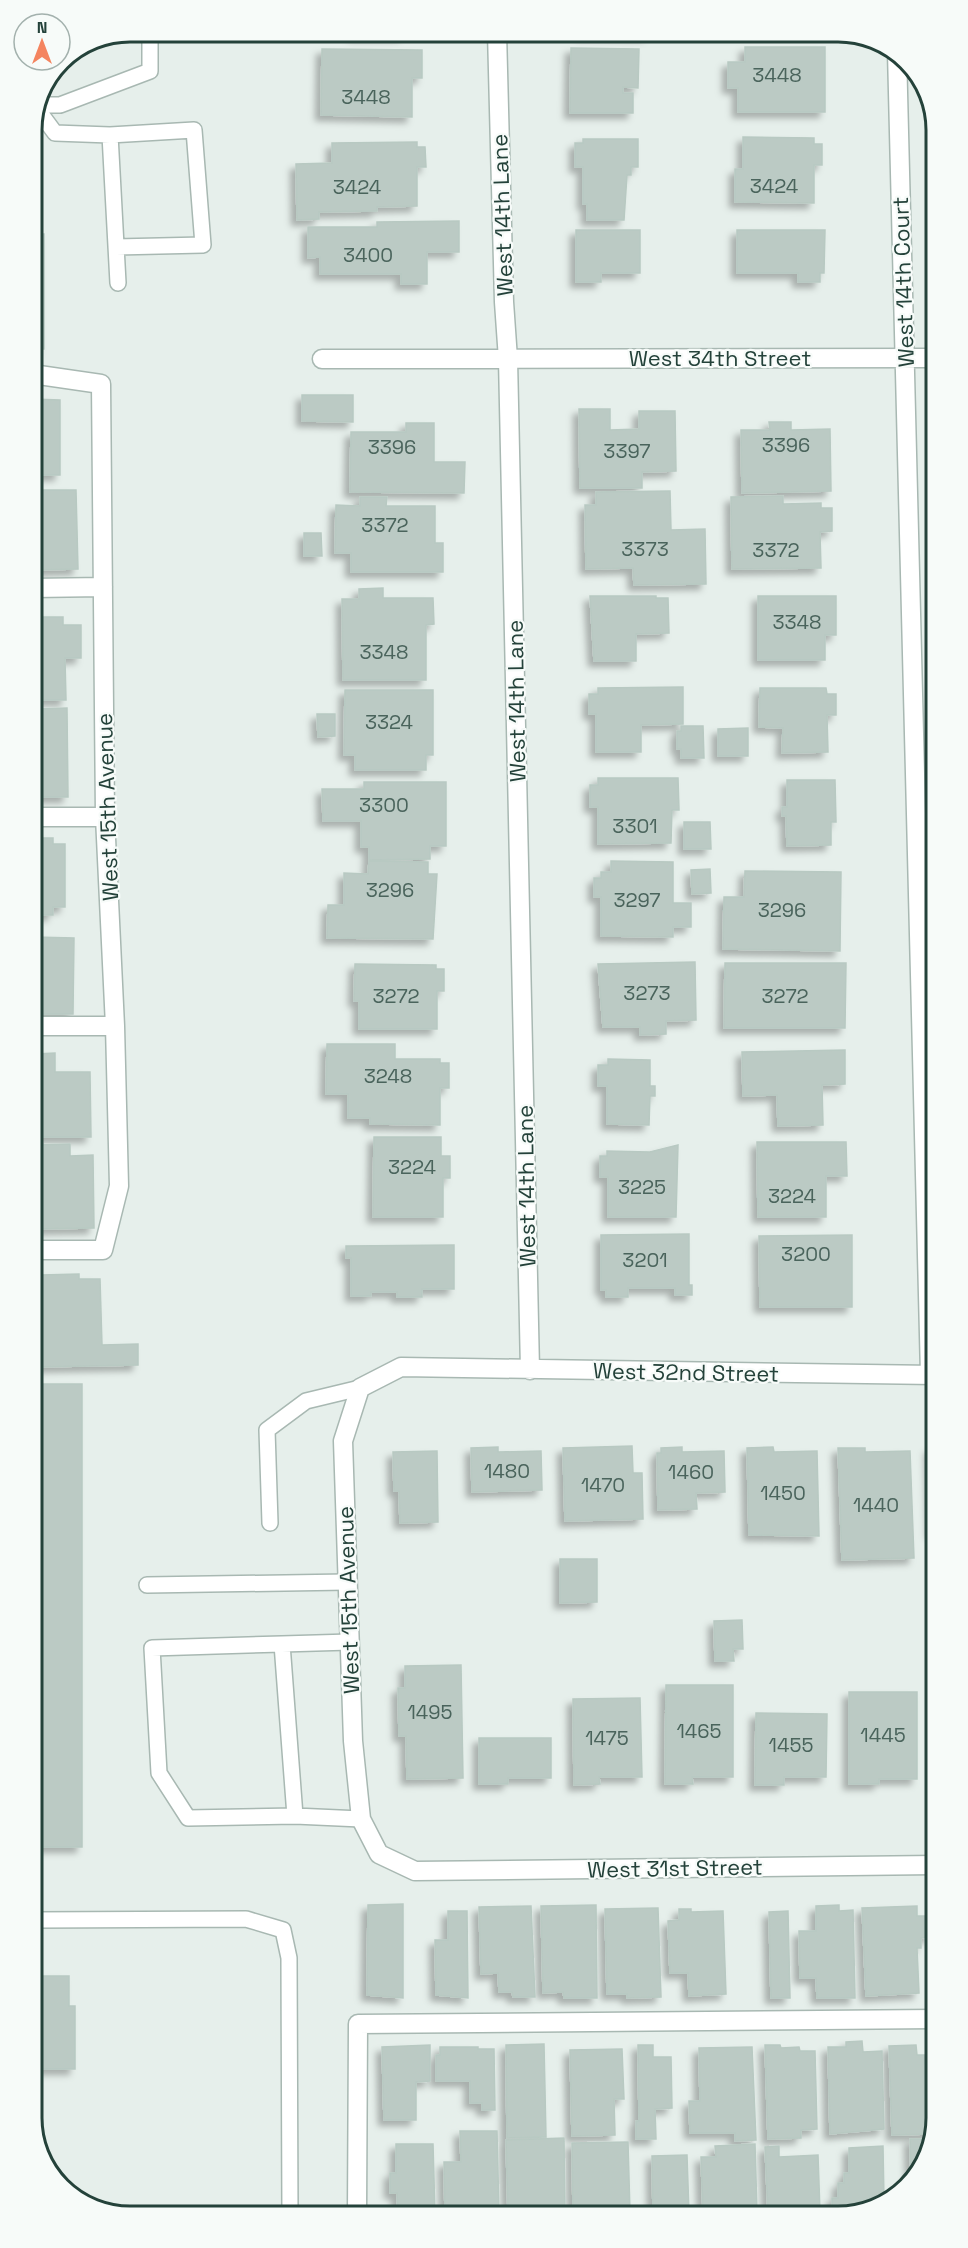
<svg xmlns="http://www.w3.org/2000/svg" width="968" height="2248" font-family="'Space Grotesk',sans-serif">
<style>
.building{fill:#bbcac4;stroke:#b8c9c2;stroke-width:1.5;filter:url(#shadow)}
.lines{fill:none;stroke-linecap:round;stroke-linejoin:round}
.lane-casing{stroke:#a8b8b2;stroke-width:18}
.street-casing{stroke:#a8b8b2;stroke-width:21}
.lane{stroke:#fff;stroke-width:15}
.street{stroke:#fff;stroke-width:18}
.labels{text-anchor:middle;stroke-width:4.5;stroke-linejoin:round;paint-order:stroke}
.number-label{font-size:20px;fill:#4a645c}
.street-label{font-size:22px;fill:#24423a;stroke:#f7fbf9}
.rim{fill:none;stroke:#24423a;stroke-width:3}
</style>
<defs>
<filter id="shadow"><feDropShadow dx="-5.5" dy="5.5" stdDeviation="3" flood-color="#0004"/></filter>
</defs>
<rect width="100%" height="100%" fill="#e6efeb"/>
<path class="building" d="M354,32H404V35H354Z
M582,32H648V35L582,34Z
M745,47H825V112H738V88H728V62H745Z
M571,48L639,49L638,88L623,87V93H633V113H570Z
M322,49L422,50V78H412V117L321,115Z
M743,137L814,138V144H822V165H814V203L735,202V169H743Z
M583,139H638V167H631V175H627L624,220H587V204H583V167H575V143H583Z
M417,142V147H425L426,167H417V206L377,207V211L319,212V219L297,220L296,164L332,163V143Z
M459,221V252H427V284H401V274H320V257L308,258V227H377V222Z
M576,230H640V273H601V282H576Z
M737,230H825L824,273H820V282H798V273H737Z
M32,234H44V349H32Z
M302,395H353V422L302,421Z
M32,399L60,400V475H33Z
M579,409H610V430L639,429V411H675L676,471L642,472V488H580Z
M769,422H791V430L830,429L831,491L742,493L741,430H770Z
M406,423H434V462H465L464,493L350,492L351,432H406Z
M33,490H76L78,569L33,570Z
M670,491L671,530L705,529L706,584L634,585L633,568L586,569L585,505H596V492Z
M783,496V504L821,503V508H832V531L820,532L821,568L732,569L731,497Z
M360,497H387L386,506H435V543H443V572H351V553H335L336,505L360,506Z
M304,533H321L322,556H304Z
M383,588V598H433L434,624L426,625V680H343L342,599H359V589Z
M590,596H656V598H668L669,633L636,634V661H594Z
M758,596H836V635H825V660H758Z
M33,617H63V625H81V658H65L66,700H33Z
M683,687V724L641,725V752H596V714H589V694H598V688Z
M760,688H826L827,694H836V715H827L828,752L782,753L783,728L759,727Z
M345,690H433V755H426V770H355V755H344Z
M67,708L68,797H33V709Z
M317,714H335V736L318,737Z
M681,726H703L704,758H681V749H677V731H681Z
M748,728V756H718V729Z
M598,778H678L679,810H672L671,843L598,844V807H590V785H598Z
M787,780H835L836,822H831V845L787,846L786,816H782V807H787Z
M364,782H446V846H430V859L369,860V847H361V821H323L322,789H364Z
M684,822H710L711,849H684Z
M33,838H53V844H65V907H53V915H34Z
M369,861L428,862V874H437L433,939L327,938L328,905H344V873L368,874Z
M611,861L673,862V903H691V927H673V937L601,936V897H594V878H601V872H611Z
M710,869L711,893L692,894L691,870Z
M745,871L841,872L840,951L723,949L724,897H744Z
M34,937L74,938L73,1014H34Z
M695,962L696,1020L666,1021V1034L640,1035V1027H603L598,964Z
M725,963H846L845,1028H724Z
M355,964L436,965V969H444V991H437V1029H359V1001H354Z
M327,1044H395V1059H440V1063H449V1088H440V1125L370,1124V1118H348V1094H326Z
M845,1050V1084L822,1085L823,1125L778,1126L777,1095L743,1096L742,1052Z
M55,1053V1072H90L91,1137H34L35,1054Z
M608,1059L650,1060V1086H655V1096H650L649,1125L607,1124V1086H598V1065H608Z
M374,1137H441V1156H450V1178H443V1217H373Z
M757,1142H846L847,1176H826V1217H758Z
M70,1144V1156L93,1155L94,1228L34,1229V1145Z
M678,1145L676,1217H608V1177H600V1156H607V1151L650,1152Z
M689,1234V1285H692V1295H675V1288H628V1297H606V1290H601V1235Z
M852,1235V1307H760L759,1236Z
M454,1245V1289H422V1297H397V1292H371V1296H351V1258H346V1246Z
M79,1274V1279H100L102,1345L138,1344V1365L35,1367V1314H42L41,1275Z
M35,1384H82V1847H36Z
M632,1446L633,1473H642L643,1519L565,1521L563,1448Z
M498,1447V1452L541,1451L542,1490L472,1492L471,1448Z
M682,1447V1452L724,1451L725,1492L696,1493L697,1509L658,1510L657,1453H661V1448Z
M773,1447L774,1452L817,1451L819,1536L749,1535L747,1448Z
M838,1448H865V1452L910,1451L914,1558L842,1560Z
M930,1448H935V1533H932Z
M437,1451L438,1522L400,1523L399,1491H394L393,1452Z
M560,1559H597V1602L560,1603Z
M742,1620L743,1649H733L734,1661H715L714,1621Z
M461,1665L463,1778L407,1779L406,1736H399L398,1688H405V1666Z
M666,1685H733V1777H692L693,1784H665Z
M849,1692H917V1779H879V1784H849Z
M640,1698L642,1777H599L600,1784L574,1785L573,1699Z
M756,1713L827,1714L826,1777H784V1785H755Z
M479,1738H551V1778H508V1784H479Z
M403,1904V1998L367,1995L368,1905Z
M596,1905L597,1998H564L563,1992L543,1993L541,1906Z
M839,1905V1911L853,1910L855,1998H817L816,1978H800L799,1931H816V1906Z
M531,1906L535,1997H513L512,1992H499L498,1973L481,1974L479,1907Z
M917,1906V1916H929L930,1937L921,1938V1948H917L919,1993L866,1996L862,1908Z
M658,1908L661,1997L627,1998V1994H607L605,1909Z
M679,1909H691V1912L723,1911L726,1994L689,1996L688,1973H670L668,1921L679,1920Z
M448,1911H467L468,1998L436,1995L435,1940H448Z
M788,1911L790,1998H771L769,1912Z
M36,1976H69V2006H75V2069H36Z
M862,2041L863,2052L882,2051L884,2129L830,2134L828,2047H846V2042Z
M544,2044L546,2137L507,2138L506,2045Z
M430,2045V2081L416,2082V2120H384L382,2047Z
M638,2045H653V2057H671L672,2108L655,2109L656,2139H636V2121H639Z
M765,2045H780L781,2048L799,2047L800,2051H815L817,2129L801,2130V2138L768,2139Z
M916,2045L917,2055H925V2064L936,2063V2118L931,2134L892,2135L889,2046Z
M440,2047H478V2049H494L495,2110H482V2103H470V2081H436V2055H440Z
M752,2047L756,2140L735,2141V2133H690L689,2101H700L699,2048Z
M622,2049L624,2099H614L615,2135L572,2136L570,2050Z
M460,2131H497L499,2214H445L444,2162H461Z
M564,2138L565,2213L508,2214L506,2140Z
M910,2139H929L916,2178L911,2181Z
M628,2142L630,2213H573L572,2143Z
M396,2144H433L435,2214H398L397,2193H390V2173H396Z
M755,2144L757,2212H703L701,2157H716L715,2146Z
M779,2146V2157L818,2155L820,2212H768L765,2147Z
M883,2146L884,2200L869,2211L832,2212V2198H838V2183H844V2173H849V2148Z
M687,2155L689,2213H653L652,2156Z"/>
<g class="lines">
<g class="lane-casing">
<path id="lane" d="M40,105H60L150,71V32
M38,110L55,133L110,135L118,283
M110,135L194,130L203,245L116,247
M270,1523L267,1430L306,1401L360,1388
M147,1585L347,1582
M282,1644L350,1642
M295,1816L282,1644L152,1648L159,1773L188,1818L295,1816L361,1819
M36,1920L246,1919L283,1930L289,1958L290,2215"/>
</g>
<g class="street-casing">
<path id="street" d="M497,32L504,302L508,359L530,1370
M897,52L930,1375
M322,359L932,358
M32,374L101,384L105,817L115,1026L119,1186L103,1250H34
M33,588L103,587
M33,817H105
M34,1026H115
M935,1375L401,1367L360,1388L343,1441L353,1741L361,1819L379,1854L415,1871L936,1865
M357,2215L358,2024L936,2019"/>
</g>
<use href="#lane" class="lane"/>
<use href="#street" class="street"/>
</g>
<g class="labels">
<g class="number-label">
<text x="777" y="82">3448</text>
<text x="366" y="104">3448</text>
<text x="774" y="193">3424</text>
<text x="357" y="194">3424</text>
<text x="368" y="262">3400</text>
<text x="786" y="452">3396</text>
<text x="392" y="454">3396</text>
<text x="627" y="458">3397</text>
<text x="385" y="532">3372</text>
<text x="645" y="556">3373</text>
<text x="776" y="557">3372</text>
<text x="797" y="629">3348</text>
<text x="384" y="659">3348</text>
<text x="389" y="729">3324</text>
<text x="384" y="812">3300</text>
<text x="635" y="833">3301</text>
<text x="390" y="897">3296</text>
<text x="637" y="907">3297</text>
<text x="782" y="917">3296</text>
<text x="647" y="1000">3273</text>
<text x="396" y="1003">3272</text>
<text x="785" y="1003">3272</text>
<text x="388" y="1083">3248</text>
<text x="412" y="1174">3224</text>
<text x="642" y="1194">3225</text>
<text x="792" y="1203">3224</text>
<text x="806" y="1261">3200</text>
<text x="645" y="1267">3201</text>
<text x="507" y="1478">1480</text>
<text x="691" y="1479">1460</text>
<text x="603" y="1492">1470</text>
<text x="783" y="1500">1450</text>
<text x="876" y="1512">1440</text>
<text x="430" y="1719">1495</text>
<text x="699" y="1738">1465</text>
<text x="883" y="1742">1445</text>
<text x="607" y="1745">1475</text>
<text x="791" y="1752">1455</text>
</g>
<g class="street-label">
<text transform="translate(502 215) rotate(-92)" y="8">West 14th Lane</text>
<text transform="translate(903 282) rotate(-92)" y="8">West 14th Court</text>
<text x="720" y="366">West 34th Street</text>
<text transform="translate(516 701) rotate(-91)" y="8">West 14th Lane</text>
<text transform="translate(107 807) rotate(-92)" y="8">West 15th Avenue</text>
<text transform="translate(526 1186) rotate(-91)" y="8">West 14th Lane</text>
<text transform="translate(686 1372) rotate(1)" y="8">West 32nd Street</text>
<text transform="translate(348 1600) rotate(-92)" y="8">West 15th Avenue</text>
<text transform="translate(675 1868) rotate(-1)" y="8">West 31st Street</text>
</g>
</g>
<path d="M0 0H968V2248H0ZM130 42H838A88 88 0 0 1 926 130V2118A88 88 0 0 1 838 2206H130A88 88 0 0 1 42 2118V130A88 88 0 0 1 130 42Z" fill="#f7fbf9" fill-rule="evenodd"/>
<path class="rim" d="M130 42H838A88 88 0 0 1 926 130V2118A88 88 0 0 1 838 2206H130A88 88 0 0 1 42 2118V130A88 88 0 0 1 130 42Z"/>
<g transform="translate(42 42)"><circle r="28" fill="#f7fbf9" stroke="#a3b1ad" stroke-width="1.5"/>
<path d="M0-4.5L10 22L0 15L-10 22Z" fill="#f4845f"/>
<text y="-9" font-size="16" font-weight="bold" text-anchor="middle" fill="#24423a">N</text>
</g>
</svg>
